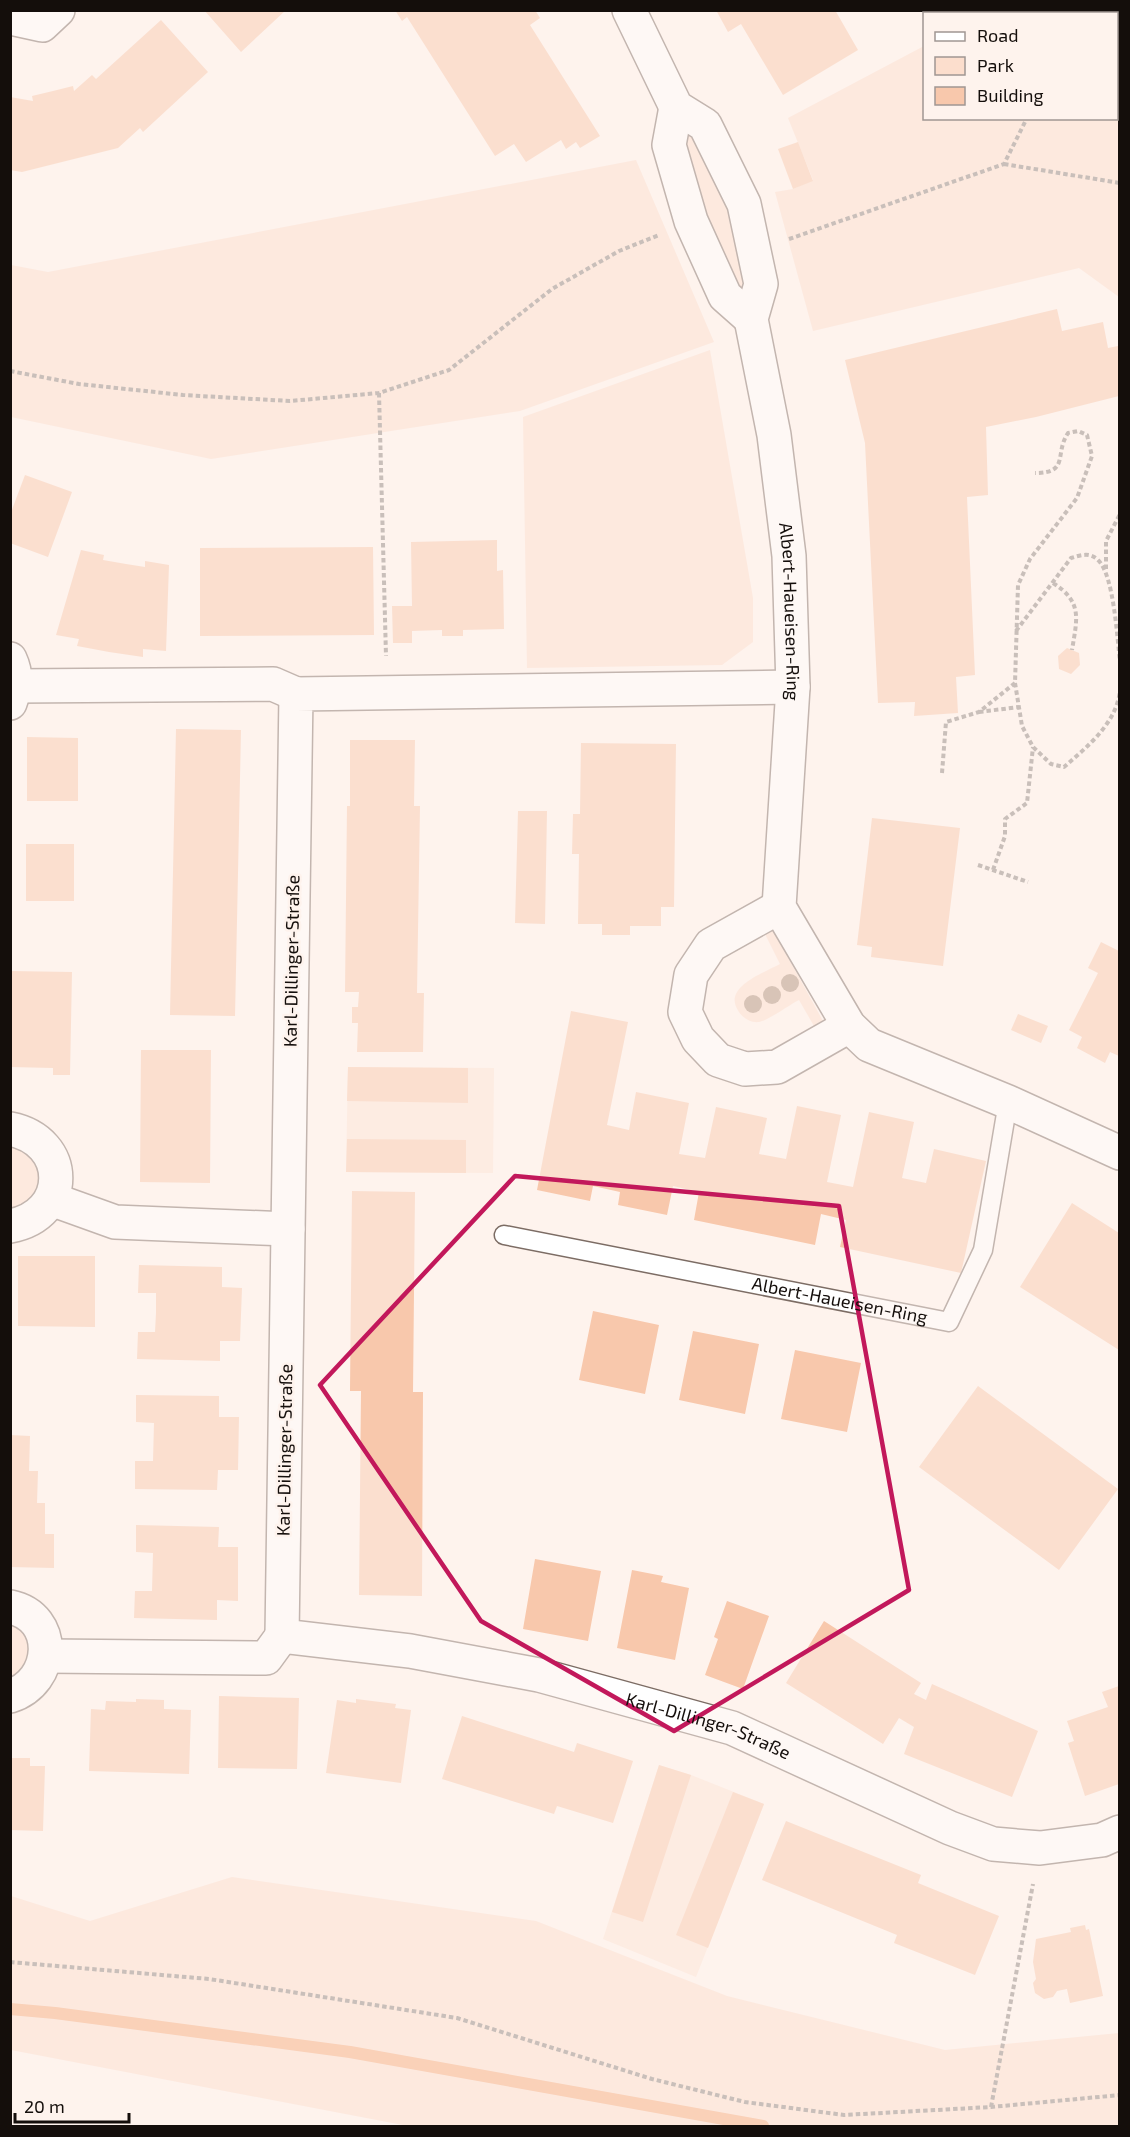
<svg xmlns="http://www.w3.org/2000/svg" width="1130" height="2137" font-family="'Exo 2',sans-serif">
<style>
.built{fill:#fde4d5}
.green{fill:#fcdecd}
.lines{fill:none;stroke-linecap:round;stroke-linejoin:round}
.stream{stroke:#f5a878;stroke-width:12}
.building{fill:#f8c8ac}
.lane-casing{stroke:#7c6c64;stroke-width:21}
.street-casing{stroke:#7c6c64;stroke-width:36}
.path{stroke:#89817c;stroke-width:4;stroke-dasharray:4.5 3;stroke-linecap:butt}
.lane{stroke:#fff;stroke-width:18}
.street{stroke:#fff;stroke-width:33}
.tree{fill:#ac8c76}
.marked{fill:none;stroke:#c2185b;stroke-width:4.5;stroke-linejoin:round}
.labels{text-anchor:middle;stroke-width:5;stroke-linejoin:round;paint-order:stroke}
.street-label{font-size:18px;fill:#140e0b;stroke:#fef3ed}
</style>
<rect width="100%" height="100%" fill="#fef3ed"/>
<path class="built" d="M348,1067L494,1068L493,1173L346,1172Z
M659,1765L691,1775L764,1804L696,1977L603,1939Z"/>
<path class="green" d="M970,10L1119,11V297L1079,268L813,331L775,192L793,189L813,180L788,118L924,46V118H1116V14L968,13Z
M676,107L705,125L761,284L725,296Z
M636,160L714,342L520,411L211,459L11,417V265L48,272Z
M710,350L753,598V642L722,665L527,668L523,417Z
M773,930L823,1021L814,1026L799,1000C789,1005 769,1020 759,1022C751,1023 743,1018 739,1012C721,987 764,973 780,964L765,934Z
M10,1129L55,1167L10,1226Z
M10,1607L45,1641L10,1696Z
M232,1877L536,1921L727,1996L945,2050L1119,2033V2126H408L11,2050V1896L90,1921Z"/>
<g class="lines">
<path class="stream" d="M10,2009L55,2013L350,2052L763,2126"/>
</g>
<path class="building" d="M204,10H286L241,52Z
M395,10H535L540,18L530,25L600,136L580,148L576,142L566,149L561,140L526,162L514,144L495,156L407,17L402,21Z
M716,10H835L858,50L783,95L741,24L728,32Z
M161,20L208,72L143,132L140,128L118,148L22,172L10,170V97L33,101L32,96L53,91L73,86L74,91L92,75L96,79Z
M798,142L813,181L793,189L778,149Z
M1057,309L1062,331L1103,322L1108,348L1118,346L1119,356V396L1036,417L986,427L988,495L967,497L975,675L956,677L958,713L914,716L915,702L878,703L865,443L845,360Z
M25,475L72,492L48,557L10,543V515Z
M497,540V571L503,570L504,629L463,630V636H442V630L412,631V643H393L392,606H412L411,542Z
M373,547L374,635L200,636V548Z
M81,550L104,555L103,560L126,564L145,567V561L169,565L166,651L143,649V657L109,652L77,646L79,639L56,635Z
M1067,648L1079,653L1080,665L1071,674L1059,669L1058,656Z
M176,729L241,730L235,1016L170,1015Z
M27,737L78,738V801H27Z
M350,740H415L414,806H420L417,993H424L423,1052H357L358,1023H352V1007H358L359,992H345L347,806H350Z
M581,743L676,744L674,907H661V926H630V935H602V924H578L579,854H572L573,814H580Z
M518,811H547L545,924L515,923Z
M872,818L960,828L943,966L871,957L872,947L857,945Z
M26,844H74V901H26Z
M1101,942L1119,951V1056L1110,1052L1105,1063L1077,1048L1082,1037L1069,1030L1098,973L1088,968Z
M10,971L72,972L70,1075H53V1068L10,1067Z
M571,1011L628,1022L607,1125L629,1130L636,1092L689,1103L679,1154L705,1158L716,1107L767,1118L759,1154L786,1159L797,1106L841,1115L827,1182L853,1187L869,1112L914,1122L902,1178L926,1183L934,1149L986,1161L961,1273L840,1247L846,1220L821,1214L815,1245L694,1220L699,1192L673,1186L667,1215L618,1205L620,1192L593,1186L590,1201L537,1190Z
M1018,1014L1048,1026L1041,1043L1011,1030Z
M141,1050H211L210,1183L140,1182Z
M348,1067L468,1068V1103L347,1101Z
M347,1139L466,1140V1173L346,1172Z
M352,1191L415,1192L413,1392H423L422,1596L359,1595L361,1391H350Z
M1072,1203L1119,1233V1350L1020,1287Z
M18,1256H95V1327L18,1326Z
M139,1265L222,1267V1287L242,1288L240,1341H220V1361L137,1359L138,1332H155L156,1313V1293H138Z
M593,1311L659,1325L645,1394L579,1380Z
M693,1331L759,1344L745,1414L679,1400Z
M795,1350L861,1363L847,1432L781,1419Z
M978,1386L1118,1489L1059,1570L919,1467Z
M136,1395L219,1396V1417H239L238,1470H218L217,1490L135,1489V1461H153L154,1423L136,1422Z
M10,1435L30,1436L29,1471H38L37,1503H45V1534H54V1568L10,1567Z
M136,1525L219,1527L218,1547H238V1601L217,1600V1620L134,1618L135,1591H152L153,1553L136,1552Z
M535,1559L601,1571L588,1641L523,1629Z
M632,1570L663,1576L661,1582L689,1588L675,1660L617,1648Z
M727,1601L769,1616L743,1689L705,1675L718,1639L714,1637Z
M824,1621L921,1683L914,1694L926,1700L932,1684L1038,1731L1012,1797L904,1754L914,1727L899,1718L883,1744L786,1683Z
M1119,1686V1784L1085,1796L1068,1743L1074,1741L1067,1721L1108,1707L1102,1692Z
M219,1696L299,1698L297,1769L218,1768Z
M136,1699L164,1700V1709L191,1710L189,1774L89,1771L91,1709L105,1710L106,1701L136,1702Z
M356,1699L396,1704L395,1708L411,1710L401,1783L326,1773L337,1700L356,1703Z
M462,1716L574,1752L577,1743L633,1761L613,1823L557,1806L554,1814L442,1779Z
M10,1758H30V1766H45L43,1831L10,1830Z
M659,1765L691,1775L643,1922L612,1912Z
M733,1792L764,1804L708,1948L676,1935Z
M786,1821L921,1875L918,1883L999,1916L975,1975L894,1943L897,1935L762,1880Z
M1085,1925L1086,1930L1089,1929L1103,1996L1070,2003L1067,1989L1057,1991L1053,1997L1044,1999L1035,1993L1033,1983L1036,1979L1033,1962L1036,1939L1071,1932L1070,1928Z"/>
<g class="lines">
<g class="lane-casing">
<g id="lane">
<path id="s1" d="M504,1235L949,1322L983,1250L1008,1102"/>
</g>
</g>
<g class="street-casing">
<g id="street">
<path id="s2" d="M629,10L676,107L705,125L744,204L761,284L751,319L774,435L789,556L793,687L779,907L849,1026L869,1045L1008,1102L1120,1153"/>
<path d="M10,18L42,25L58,10"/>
<path d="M676,107L669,145L691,221L725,296L751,319"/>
<path d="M10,659C17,674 16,687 10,703"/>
<path d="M16,686L273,684L296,694"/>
<path id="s3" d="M793,687L296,694L282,1636L410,1651L539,1675L732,1728L950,1828L993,1844L1040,1848L1102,1840L1120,1832"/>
<path d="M779,907L711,945L691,975L685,1012L698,1039L718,1060L745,1069L777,1067L849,1026"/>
<path d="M10,1129C71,1141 71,1215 10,1226"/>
<path d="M51,1199L115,1222L288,1229"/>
<path d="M10,1607C59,1617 55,1682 10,1696"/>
<path d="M46,1656L266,1658L282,1636"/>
</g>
</g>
<path class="path" d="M1114,10L1115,14
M1082,14L1084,10
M1116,20L1120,29
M1004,164L1120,183
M789,239L1004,164L1027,118
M10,371L79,384L183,395L290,401L379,393L449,370L552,289L619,251L659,235
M379,393L386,656
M1106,569V541L1120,514
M1053,583C1083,602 1077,619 1072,650
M1016,631L1071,558C1081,555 1090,552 1098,560C1114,575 1117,638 1120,661
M1015,683L1022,726L1033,747L1051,764L1064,767C1087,747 1117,723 1120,690
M979,712L1019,707
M942,773L946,722L979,712L1015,683L1018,585L1030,559L1077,498L1092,456L1087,435L1078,431L1068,433C1054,454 1070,473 1035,473
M978,865L1028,882
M993,870L1005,836V819L1027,803L1033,747
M10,1962L209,1979L457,2018L652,2079L745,2102L844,2115L991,2107L1120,2095
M991,2107L1033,1884"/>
<use href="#lane" class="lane"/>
<use href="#street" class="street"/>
</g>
<g class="tree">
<circle cx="790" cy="983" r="9"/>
<circle cx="772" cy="995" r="9"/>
<circle cx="753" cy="1004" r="9"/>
</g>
<path d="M0 0H1130V2137H0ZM515,1176L839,1206L909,1590L674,1731L481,1621L320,1385Z" fill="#fef3ed" fill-opacity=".55" fill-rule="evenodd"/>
<path class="marked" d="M515,1176L839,1206L909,1590L674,1731L481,1621L320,1385Z"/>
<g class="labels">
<g class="street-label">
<text dy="6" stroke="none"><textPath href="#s2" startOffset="644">Albert-Haueisen-Ring</textPath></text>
<text transform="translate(292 961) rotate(-89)" y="6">Karl-Dillinger-Straße</text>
<text dy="6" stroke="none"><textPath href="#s1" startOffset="342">Albert-Haueisen-Ring</textPath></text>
<text transform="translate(285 1450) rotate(-89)" y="6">Karl-Dillinger-Straße</text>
<text dy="6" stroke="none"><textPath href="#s3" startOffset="1876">Karl-Dillinger-Straße</textPath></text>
</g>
</g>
<rect width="1130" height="2137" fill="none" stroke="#140e0b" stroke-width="24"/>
<rect x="923" y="12" width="195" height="108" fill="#fef3ed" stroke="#a09793" stroke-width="1.5"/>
<rect x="935" y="32" width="30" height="9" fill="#ffffff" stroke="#a09793" stroke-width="1.5"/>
<text x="977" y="42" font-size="18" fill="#140e0b">Road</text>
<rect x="935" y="57" width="30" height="18" fill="#fcdecd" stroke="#a09793" stroke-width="1.5"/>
<text x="977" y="72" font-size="18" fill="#140e0b">Park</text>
<rect x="935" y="87" width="30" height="18" fill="#f8c8ac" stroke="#a09793" stroke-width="1.5"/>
<text x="977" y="102" font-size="18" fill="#140e0b">Building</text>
<path d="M15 2113v9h114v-9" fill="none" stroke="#140e0b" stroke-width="3"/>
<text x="24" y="2113" font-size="18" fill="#140e0b" stroke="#fef3ed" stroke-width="4.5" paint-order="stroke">20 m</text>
</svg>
